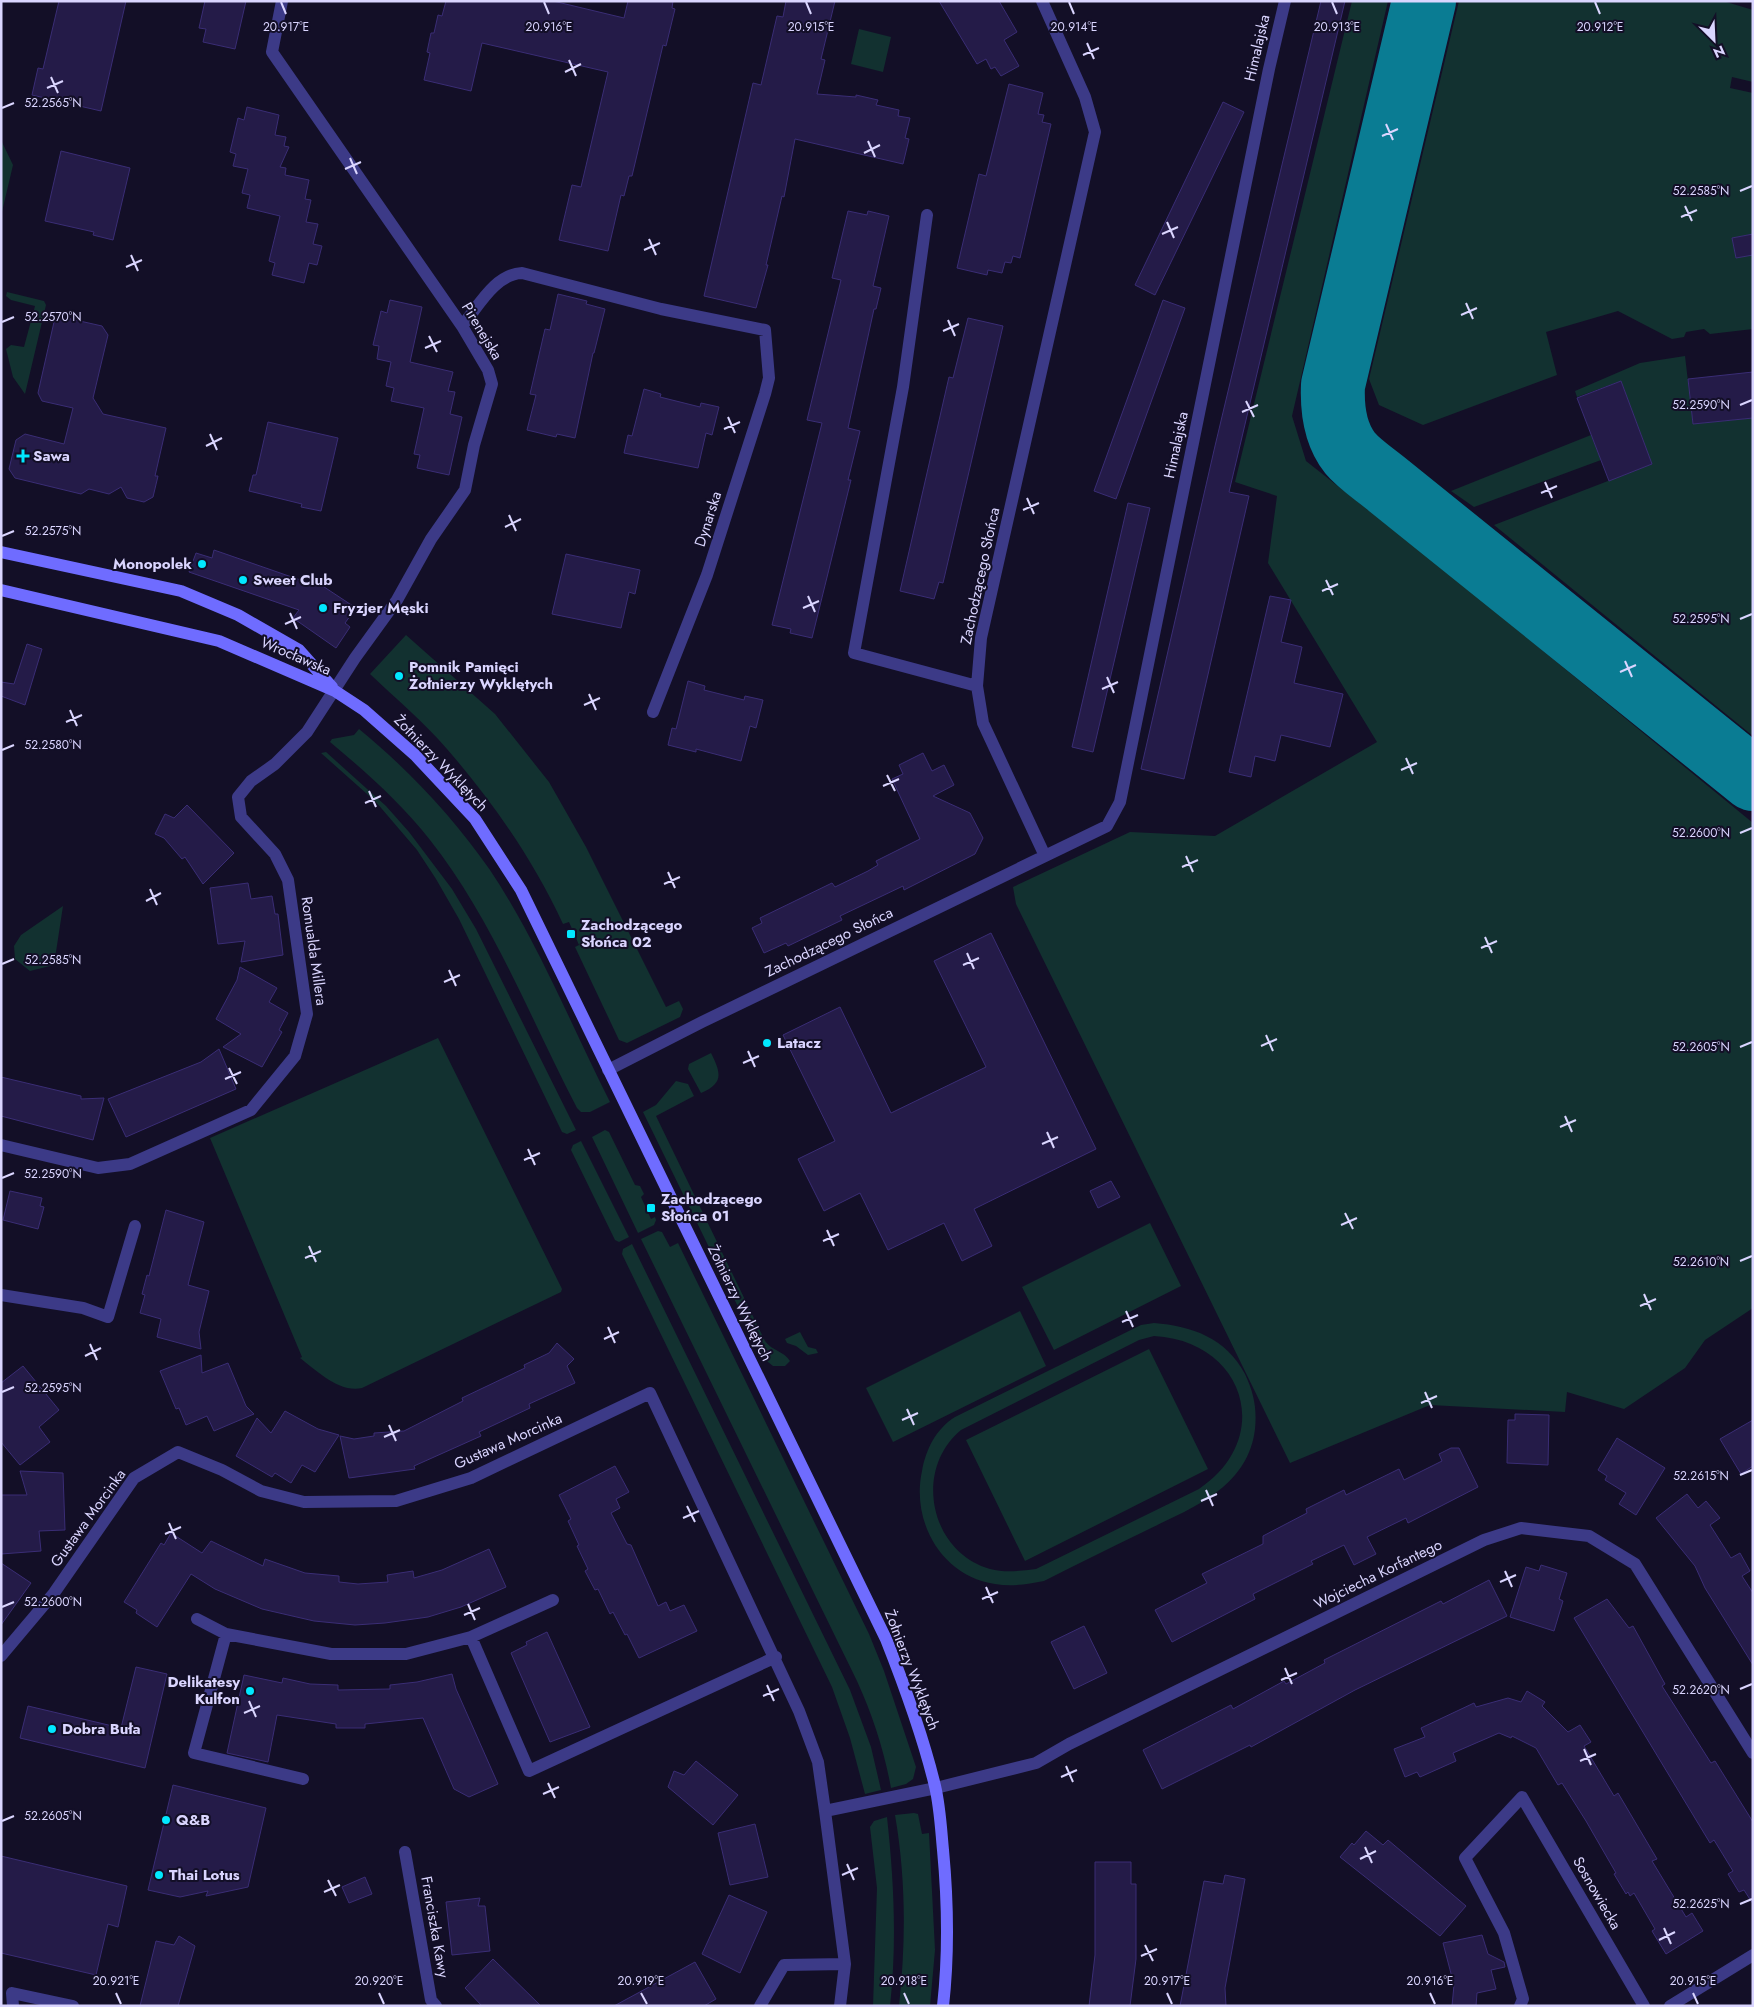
<svg xmlns="http://www.w3.org/2000/svg" width="1754" height="2007" font-family="Jost,sans-serif">
<style>
.green{fill:#123130;fill-rule:evenodd}
.lines{fill:none;stroke-linecap:round;stroke-linejoin:round}
.taxiway{stroke:#0a7c93;stroke-width:64}
.building{fill:#241b48;stroke:#3a2d75}
.street{stroke:#3c3a87;stroke-width:12}
.secondary{stroke:#6f6cff;stroke-width:12}
.ticks{fill:none;stroke:#dad5ff;stroke-width:2}
.poi-dot{fill:#01e8ff;stroke:#130f27;stroke-width:2}
.labels{text-anchor:middle;stroke-width:4;stroke-linejoin:round;paint-order:stroke}
.street-label{font-size:15px;fill:#dad5ff;stroke:#130f27}
.poi-label{font-size:15px;font-weight:bold;fill:#dad5ff;stroke:#130f27;text-anchor:start}
.ticks-label{font-size:12px;text-anchor:middle;fill:#dad5ff;stroke:#130f27;stroke-width:4;stroke-linejoin:round;paint-order:stroke}
</style>
<rect width="100%" height="100%" fill="#130f27"/>
<path class="green" d="M1352,1H1388L1292,416L1306,461L1448,573L1753,823V1308L1705,1340L1685,1368L1624,1409L1567,1392L1565,1412L1430,1405L1290,1463L1016,904L1013,887L1130,832L1215,836L1377,742L1268,563L1277,496L1235,482Z
M1459,1H1723L1753,10V82L1732,77L1730,88L1753,93V234L1732,238L1753,254V329L1710,334L1704,329L1686,332L1684,337L1672,339L1618,311L1546,332L1557,375L1423,425L1379,405L1369,379Z
M859,29L891,37L883,72L851,64Z
M1,140L13,165L1,216Z
M7,292L44,301L46,305L25,394L13,377L6,349L11,345L24,347L35,306L11,300L6,296Z
M1685,356L1693,424L1753,418V736L1494,525L1652,464L1621,381L1577,397L1575,391L1640,363Z
M1591,435L1601,460L1474,507L1451,491Z
M406,635L495,714L549,782L586,847L666,1007L679,1001L683,1009L680,1017L627,1043L619,1040L575,947L579,945L569,922L563,924C534,861 493,802 447,749C424,722 396,699 370,674Z
M359,729C409,770 453,817 490,870C538,942 571,1025 610,1102L590,1112H581L577,1108C530,1018 493,920 430,840C401,803 366,772 330,742L332,739L354,735Z
M326,752L386,806L409,832L452,889L476,929L576,1130L567,1134L562,1132L459,919L436,879L417,850L376,802L321,753Z
M63,906L54,965L30,971L15,959L14,946L21,935Z
M438,1038L562,1289L561,1292L362,1388C339,1393 317,1371 300,1358L302,1357L210,1138Z
M711,1053C721,1073 724,1083 701,1093L688,1069L689,1064Z
M676,1081L688,1084L694,1096L656,1116L765,1341C772,1351 784,1351 790,1361L785,1366H773L763,1358L643,1112L656,1105Z
M605,1130L609,1132L635,1185L640,1186L644,1194L641,1197L651,1219L655,1217L656,1220L654,1225L638,1233L592,1137Z
M581,1141L629,1237L619,1242L615,1240L571,1150L573,1145Z
M1150,1223L1181,1286L1054,1350L1022,1287Z
M658,1231L662,1232L670,1247L678,1243L869,1634L884,1671L916,1767L913,1779L906,1784L891,1788C884,1750 873,1716 857,1681L641,1239Z
M632,1244L850,1690L871,1747L881,1790L865,1794L850,1738L832,1687L622,1254L623,1249Z
M1020,1311L1046,1366L893,1442L866,1388Z
M1154,1323C1192,1326 1226,1338 1245,1374C1254,1393 1257,1409 1255,1429C1248,1489 1189,1509 1143,1532C1110,1548 1077,1564 1044,1581C1028,1584 1012,1587 995,1584C941,1576 911,1521 922,1471C926,1449 936,1429 955,1417L1141,1325ZM1154,1336C1245,1341 1275,1438 1199,1489L1036,1569C1020,1571 1005,1573 990,1569C930,1552 913,1470 961,1430L1139,1340Z
M800,1332L808,1347L816,1349L818,1353L808,1355L796,1346L787,1343L785,1339Z
M1149,1349L1208,1469L1025,1561L966,1440Z
M914,1813L918,1814L922,1834L929,1833L935,1950L930,2006H899C906,1941 906,1879 895,1815Z
M887,1817C894,1881 897,1942 890,2006H873L877,1888L870,1827L874,1821Z"/>
<g class="lines">
<path class="taxiway" d="M1424,1L1333,385C1332,407 1335,434 1350,453C1360,465 1376,475 1389,486L1753,779"/>
</g>
<path class="building" d="M59,1H126L101,111L32,95L38,68L43,69Z
M205,1H246L235,49L203,42L206,29L199,28Z
M446,1H553L624,18L628,1H673L672,8L675,9L666,46L663,45L632,176H629L624,196L621,195L608,251L559,240L572,185L581,187L608,72L482,43L471,91L424,80L430,53L427,52L431,33H434L438,15L442,16Z
M786,1H835L821,59L825,60L817,94L856,97V95L878,100L876,105L899,110L898,116L910,118L905,138L909,139L903,164L795,139L784,197L782,196L766,265H768L756,308L704,296L753,83L761,85L777,16L783,17Z
M939,1H999L1017,32L1004,40L1019,66L1001,76L995,67L991,69L986,59L977,64Z
M1321,1H1345L1229,492L1249,496L1184,779L1141,769L1215,446Z
M1009,84L1043,93L1038,114L1044,115L1042,122L1051,124L1020,258L1013,256L1011,263L1005,262L1002,273L988,270L987,275L957,268L979,174L986,176Z
M1223,102L1244,112L1155,295L1135,285Z
M247,107L279,115L275,135L286,137L284,146L289,147L280,167L286,168L285,175L309,180L305,199L311,200L306,222L318,224L313,244L322,246L317,265L309,263L304,283L272,275L275,263L269,261L280,216L247,208L250,195L242,193L248,169L233,166L236,154L230,152L238,118L244,120Z
M61,151L130,168L113,240L93,235L94,232L45,221Z
M848,211L867,215L868,211L889,216L873,286L881,288L876,309H874L848,428L860,431L848,480H851L812,638L790,633L791,629L772,625L822,423L807,420L841,280L832,278Z
M1753,234V255L1736,258L1732,238Z
M558,294L587,301L586,304L605,309L594,353H593L575,438L557,434L556,437L527,430L536,395L530,394L545,329L550,330Z
M390,300L422,307L410,362L453,372L448,391L455,392L450,414L462,417L449,475L417,468L420,455L414,454L424,408L391,401L394,388L386,386L391,362L377,359L379,346L373,345L381,311L387,313Z
M1163,300L1185,308L1116,499L1094,491Z
M62,317L102,326L108,335L93,398L103,414L166,428L155,476H158L153,497L144,502L127,498L121,487L109,494L89,489L81,494L15,478L9,469L16,440L25,434L64,444L73,408L42,401L38,393L54,322Z
M968,318L1003,326L943,583L939,582L934,599L900,591L946,390L949,377L953,378Z
M1753,372V418L1693,424L1688,379Z
M1621,381L1652,464L1609,481L1577,398Z
M644,389L661,394L660,397L700,407L701,403L719,407L712,435L706,433L698,468L624,453L628,435L632,436Z
M268,422L338,438L321,511L301,507L302,504L249,491L253,475H256Z
M1128,503L1150,508L1093,752L1072,747Z
M214,550L309,583L312,579L356,608L345,623L350,627L336,648L293,618L299,610L189,572L196,553L212,558Z
M566,554L640,570L635,594L629,592L621,628L552,614Z
M1270,596L1291,600L1281,642L1302,647L1294,683L1343,694L1330,747L1281,735L1275,761L1255,756L1251,777L1229,772Z
M27,644L42,649L25,705L1,696V682L14,684Z
M688,681L705,686L704,690L744,700L745,696L763,700L756,728L750,726L741,761L696,749V752L668,745L672,728L676,729Z
M923,753L932,771L944,765L954,785L933,796L970,813L983,838L975,854L904,890L903,886L840,916L842,920L788,946L786,943L764,953L752,928L762,923L760,918L832,883L835,887L868,871L878,865L876,861L920,839L892,779L903,774L899,765Z
M187,805L234,853L203,884L185,857L182,859L164,838L155,834L165,814L174,818Z
M248,883L251,899L272,896L275,914H278L283,955L241,962L245,941L218,944L210,888Z
M991,933L1096,1149L974,1209L992,1246L962,1261L944,1223L888,1250L860,1193L824,1211L798,1159L835,1141L783,1035L840,1007L891,1113L986,1067L934,961Z
M240,967L277,988L269,1002L288,1013L279,1030L282,1032L262,1067L223,1047L241,1034L216,1019L237,980Z
M219,1049L236,1089L126,1137L108,1099L201,1062Z
M1,1077L81,1096V1099L104,1098L93,1140L1,1116Z
M1111,1181L1120,1197L1098,1208L1090,1191Z
M10,1191L42,1198L40,1206L44,1207L38,1229L3,1220Z
M166,1210L204,1222L188,1285L209,1291L199,1332L201,1349L157,1337L161,1319L140,1313L145,1295L142,1294L147,1275L149,1276Z
M557,1343L574,1359L567,1366L575,1383L529,1404L530,1408L479,1432L481,1436L414,1466L415,1469L349,1478L340,1436L354,1439L374,1436V1433L404,1431L463,1401L462,1398L525,1368L524,1365L549,1353Z
M201,1355L202,1373L228,1363L246,1406L254,1414L214,1431L207,1416L186,1425L179,1408L176,1409L160,1371Z
M23,1366L59,1410L39,1427L50,1442L20,1465L1,1442V1383Z
M285,1411L318,1429L339,1435L315,1472L302,1465L291,1483L275,1473L272,1477L236,1456L257,1418L271,1433Z
M1515,1414L1549,1415L1548,1465L1507,1463L1508,1420H1515Z
M1753,1420V1466L1741,1474L1720,1439Z
M1617,1438L1665,1468L1636,1515L1619,1504L1626,1493L1605,1480L1607,1476L1598,1470Z
M1451,1448H1459L1478,1487L1408,1523L1406,1518L1367,1537L1376,1554L1354,1565L1344,1545L1311,1561L1313,1564L1253,1594L1255,1599L1172,1642L1155,1610L1207,1583L1202,1574L1263,1544V1536L1307,1513L1306,1509L1344,1490L1346,1495L1399,1469L1404,1480L1442,1461L1439,1454Z
M615,1466L629,1492L616,1499L620,1508L611,1513L627,1544L631,1545L658,1606L666,1602L670,1611L684,1605L697,1631L639,1658L627,1634L625,1635L613,1612L610,1614L598,1589L595,1590L585,1571L588,1569L577,1546L579,1545L568,1521L571,1519L559,1495Z
M20,1471L63,1473L65,1530L39,1531L41,1551L1,1554V1495H27Z
M1687,1494L1698,1508L1706,1501L1720,1518L1710,1525L1731,1558L1740,1553L1750,1571L1742,1576L1753,1593V1665L1705,1588L1695,1566L1656,1518Z
M171,1533L202,1553L211,1541L263,1566L265,1559L305,1573L339,1576V1582L358,1584L388,1582L387,1575L413,1571L414,1578L442,1570L489,1549L506,1587L461,1607L428,1617L385,1623L355,1625L314,1621L262,1609L215,1589L191,1574L157,1627L136,1613L137,1610L124,1602L161,1543L164,1545Z
M1,1563L31,1583L1,1625Z
M1541,1565L1567,1573L1559,1599L1563,1601L1554,1631L1510,1617L1526,1567L1539,1571Z
M1489,1580L1507,1616L1355,1690L1251,1747L1250,1745L1162,1789L1143,1750L1231,1705L1233,1709L1284,1681L1286,1684L1325,1663L1324,1660L1441,1601L1443,1604Z
M1607,1599L1629,1628L1633,1626L1665,1684L1662,1686L1711,1763L1715,1761L1753,1822V1904L1744,1890L1739,1892L1728,1874L1733,1871L1714,1840L1710,1843L1574,1618Z
M1084,1626L1107,1673L1074,1689L1051,1642Z
M547,1632L590,1727L550,1742L511,1653L527,1645L526,1642Z
M136,1667L167,1674L145,1768L20,1738L28,1706L121,1728Z
M452,1674L456,1689L498,1784L469,1797L454,1789L423,1718L365,1724V1728H336V1724L277,1715L268,1762L227,1753L244,1675L282,1683L283,1678L310,1684L338,1685V1690L390,1689V1685L417,1682Z
M1527,1691L1545,1702L1542,1706L1568,1732L1580,1725L1591,1742L1584,1746L1614,1796L1618,1793L1657,1859L1652,1861L1686,1917L1692,1913L1703,1931L1666,1954L1652,1931L1655,1929L1634,1893L1630,1896L1628,1892L1626,1894L1614,1874L1616,1873L1586,1821L1562,1783L1558,1785L1536,1748L1512,1736L1511,1738L1499,1733L1453,1753L1456,1761L1420,1777L1417,1772L1405,1777L1394,1749L1425,1737L1421,1728L1474,1703L1476,1707L1508,1698L1521,1702Z
M696,1761L738,1795L713,1825L668,1787L674,1771L684,1775Z
M173,1785L266,1808L248,1887L206,1896L208,1891L180,1897L148,1890Z
M755,1824L768,1877L730,1885L718,1833Z
M1366,1831L1383,1845L1388,1840L1466,1906L1440,1936L1340,1857L1352,1843L1354,1845Z
M1,1856L127,1886L118,1927L108,1924L96,1975L1,1953Z
M1095,1862H1131V1884H1136V1959L1130,2006H1089L1095,1955Z
M1225,1875L1245,1879L1225,1988L1226,2006H1180L1204,1881L1223,1884Z
M365,1877L372,1894L349,1903L342,1887Z
M729,1895L767,1912L740,1973L702,1954Z
M480,1898L478,1906H485L490,1951L452,1955L446,1902Z
M1482,1935L1488,1954L1504,1962L1505,1967L1491,1970L1496,1989L1477,1993L1476,2006H1452L1454,1985L1443,1943Z
M179,1936L195,1946L178,2006H140L156,1941L174,1945Z
M493,1959L541,2006H482L465,1988Z
M695,1962L716,1999L704,2006H614Z"/>
<g class="lines">
<path class="street" d="M1042,1L1085,97L1095,132L981,638L977,686L983,723L1045,856
M927,215L903,387L854,653L977,686
M462,326C478,307 495,274 522,273L661,309L765,330L769,378L765,394L707,575L653,712
M608,1070L702,1022L1107,826L1120,802L1269,69L1285,1
M1,1145L98,1168L130,1164L251,1110L295,1056L307,1014L288,880L275,854L241,817L238,797L251,781L275,764L307,732L355,658L397,600L431,539L465,490L474,445L492,384L488,370L462,326L272,52L282,1
M1,1295L83,1308L108,1317L135,1226
M197,1619L226,1634
M471,1637L553,1600
M1,1656L54,1593L134,1478L178,1452L222,1470L261,1491L304,1502L396,1501L471,1478L650,1393L799,1711L818,1762L825,1811L936,1788L1036,1763L1069,1744L1484,1540L1521,1528L1589,1536L1635,1564L1753,1753
M303,1779L194,1753L226,1634L331,1654H406L471,1637L529,1771L776,1657
M825,1811L845,1964L840,2006
M405,1852L431,2000L436,2006
M13,2006L12,1993L73,2006
M760,2006L784,1965L845,1964
M1520,2006L1523,1999L1504,1933L1465,1858L1522,1797L1644,2006
M1670,2006L1753,1955"/>
<path class="secondary" d="M1,552L181,591L238,615L299,650L332,687
M1,590L219,641L335,691L364,710L415,755L475,819L521,890L886,1639C905,1687 923,1736 935,1786C940,1807 941,1829 943,1850C948,1903 949,1953 943,2006"/>
</g>
<path class="ticks" d="M281,2L286,14M544,2L549,14M806,2L811,14M1069,2L1074,14M1332,2L1337,14M1595,2L1600,14M1087,43L1094,59M1083,55L1099,48M569,60L576,76M565,72L581,64M51,77L58,93M47,88L63,81M2,108L14,103M1386,124L1393,140M1382,136L1398,129M868,141L875,157M864,153L880,145M350,158L357,174M345,169L361,162M1740,191L1752,186M1685,206L1692,221M1681,217L1697,210M1167,222L1174,238M1162,234L1178,227M649,239L656,255M644,250L660,243M131,255L138,271M126,267L142,260M1466,303L1473,319M1461,315L1477,308M948,320L955,336M2,322L14,317M943,331L959,324M429,336L437,352M425,348L441,341M1246,401L1254,417M1740,405L1752,400M1242,412L1258,405M728,417L735,433M724,429L740,422M210,434L217,450M206,446L222,438M1545,482L1552,498M1541,493L1557,486M1027,498L1034,514M1023,510L1039,503M509,515L516,531M505,527L521,519M2,536L14,531M1326,580L1333,595M1322,591L1338,584M808,596L815,612M803,608L819,601M290,613L297,629M1740,619L1752,614M285,624L301,617M1625,661L1632,677M1620,672L1636,665M1107,677L1114,693M1102,689L1118,682M589,694L596,710M584,705L600,698M70,710L77,726M66,722L82,715M2,750L14,745M1406,758L1413,774M1401,770L1417,763M887,775L895,791M883,786L899,779M369,791L376,807M365,803L381,796M1740,833L1752,828M1186,856L1193,872M1182,867L1198,860M668,872L675,888M664,884L680,877M150,889L157,905M146,901L161,893M1485,937L1492,953M1481,948L1497,941M967,953L974,969M2,964L14,959M963,965L979,958M449,970L456,986M444,982L460,975M1266,1035L1273,1051M1261,1046L1277,1039M1740,1047L1752,1042M748,1051L755,1067M743,1063L759,1056M229,1068L237,1084M225,1079L241,1072M1565,1116L1572,1132M1560,1127L1576,1120M1047,1132L1054,1148M1042,1144L1058,1137M528,1149L535,1165M524,1160L540,1153M2,1178L14,1173M1345,1213L1353,1229M1341,1225L1357,1218M827,1230L834,1246M823,1241L839,1234M309,1246L316,1262M305,1258L321,1251M1740,1261L1752,1256M1644,1294L1651,1310M1640,1306L1656,1299M1126,1311L1133,1327M1122,1322L1138,1315M608,1327L615,1343M604,1339L619,1332M90,1344L97,1360M85,1356L101,1348M2,1392L14,1387M1425,1392L1432,1408M1421,1403L1437,1396M907,1409L914,1425M902,1420L918,1413M389,1425L396,1441M384,1437L400,1430M1740,1475L1752,1470M1206,1490L1213,1506M1201,1501L1217,1494M687,1506L695,1522M683,1518L699,1511M169,1523L176,1539M165,1534L181,1527M1505,1571L1512,1587M1500,1582L1516,1575M986,1587L993,1603M982,1599L998,1592M468,1604L475,1620M2,1607L14,1602M464,1615L480,1608M1285,1668L1292,1684M1281,1680L1297,1673M767,1685L774,1701M1740,1689L1752,1684M763,1696L779,1689M249,1701L256,1717M244,1713L260,1706M1584,1749L1591,1765M1580,1761L1596,1754M1066,1766L1073,1782M1061,1777L1077,1770M548,1783L555,1798M543,1794L559,1787M2,1821L14,1816M1365,1847L1372,1863M1360,1859L1376,1851M847,1864L854,1880M842,1875L858,1868M328,1880L336,1896M324,1892L340,1885M1740,1904L1752,1899M1664,1928L1671,1944M1659,1940L1675,1932M1145,1945L1153,1961M1141,1956L1157,1949M116,1993L121,2004M379,1993L384,2004M641,1993L647,2004M904,1993L909,2004M1167,1993L1172,2004M1430,1993L1435,2004M1693,1993L1698,2004"/>
<g class="poi-dot">
<path d="M20.5 448.5h5v5h5v5h-5v5h-5v-5h-5v-5h5z"/>
<circle cx="202" cy="564" r="5"/>
<circle cx="243" cy="580" r="5"/>
<circle cx="323" cy="608" r="5"/>
<circle cx="399" cy="676" r="5"/>
<rect x="566" y="929" width="10" height="10" rx="2.5"/>
<circle cx="767" cy="1043" r="5"/>
<rect x="646" y="1203" width="10" height="10" rx="2.5"/>
<circle cx="250" cy="1691" r="5"/>
<circle cx="52" cy="1729" r="5"/>
<circle cx="166" cy="1820" r="5"/>
<circle cx="159" cy="1875" r="5"/>
</g>
<g class="labels">
<g class="street-label">
<text transform="translate(1257 48) rotate(-77)" y="5">Himalajska</text>
<text transform="translate(482 331) rotate(59)" y="5">Pirenejska</text>
<text transform="translate(1176 445) rotate(-78)" y="5">Himalajska</text>
<text transform="translate(708 519) rotate(-72)" y="5">Dynarska</text>
<text transform="translate(980 576) rotate(-78)" y="5">Zachodzącego Słońca</text>
<text transform="translate(296 656) rotate(23)" y="5">Wrocławska</text>
<text transform="translate(441 763) rotate(46)" y="5">Żołnierzy Wyklętych</text>
<text transform="translate(829 942) rotate(-26)" y="5">Zachodzącego Słońca</text>
<text transform="translate(314 951) rotate(82)" y="5">Romualda Millera</text>
<text transform="translate(740 1303) rotate(64)" y="5">Żołnierzy Wyklętych</text>
<text transform="translate(508 1441) rotate(-24)" y="5">Gustawa Morcinka</text>
<text transform="translate(88 1518) rotate(-54)" y="5">Gustawa Morcinka</text>
<text transform="translate(1378 1574) rotate(-26)" y="5">Wojciecha Korfantego</text>
<text transform="translate(912 1670) rotate(69)" y="5">Żołnierzy Wyklętych</text>
<text transform="translate(1597 1893) rotate(60)" y="5">Sosnowiecka</text>
<text transform="translate(435 1927) rotate(80)" y="5">Franciszka Kawy</text>
</g>
<g class="poi-label">
<text x="33" y="461">Sawa</text>
<text x="192" y="569" text-anchor="end">Monopolek</text>
<text x="253" y="585">Sweet Club</text>
<text x="333" y="613">Fryzjer Męski</text>
<text x="409" y="672">Pomnik Pamięci<tspan x="409" dy="17">Żołnierzy Wyklętych</tspan></text>
<text x="581" y="930">Zachodzącego<tspan x="581" dy="17">Słońca 02</tspan></text>
<text x="777" y="1048">Latacz</text>
<text x="661" y="1204">Zachodzącego<tspan x="661" dy="17">Słońca 01</tspan></text>
<text x="240" y="1687" text-anchor="end">Delikatesy<tspan x="240" dy="17">Kulfon</tspan></text>
<text x="62" y="1734">Dobra Buła</text>
<text x="176" y="1825">Q&amp;B</text>
<text x="169" y="1880">Thai Lotus</text>
</g>
</g>
<g class="ticks-label">
<text x="286" y="31">20.917°E</text>
<text x="549" y="31">20.916°E</text>
<text x="811" y="31">20.915°E</text>
<text x="1074" y="31">20.914°E</text>
<text x="1337" y="31">20.913°E</text>
<text x="1600" y="31">20.912°E</text>
<text x="53" y="107">52.2565°N</text>
<text x="1701" y="195">52.2585°N</text>
<text x="53" y="321">52.2570°N</text>
<text x="1701" y="409">52.2590°N</text>
<text x="53" y="535">52.2575°N</text>
<text x="1701" y="623">52.2595°N</text>
<text x="53" y="749">52.2580°N</text>
<text x="1701" y="837">52.2600°N</text>
<text x="53" y="964">52.2585°N</text>
<text x="1701" y="1051">52.2605°N</text>
<text x="53" y="1178">52.2590°N</text>
<text x="1701" y="1266">52.2610°N</text>
<text x="53" y="1392">52.2595°N</text>
<text x="1701" y="1480">52.2615°N</text>
<text x="53" y="1606">52.2600°N</text>
<text x="1701" y="1694">52.2620°N</text>
<text x="53" y="1820">52.2605°N</text>
<text x="1701" y="1908">52.2625°N</text>
<text x="116" y="1985">20.921°E</text>
<text x="379" y="1985">20.920°E</text>
<text x="641" y="1985">20.919°E</text>
<text x="904" y="1985">20.918°E</text>
<text x="1167" y="1985">20.917°E</text>
<text x="1430" y="1985">20.916°E</text>
<text x="1693" y="1985">20.915°E</text>
</g>
<rect width="1754" height="2007" fill="none" stroke="#dad5ff" stroke-width="5"/>
<g transform="translate(1714 40) rotate(156)" stroke="#130f27" stroke-width="4" paint-order="stroke">
<path d="M0-4L9 19L0 12L-9 19Z" fill="#dad5ff"/>
<text y="-8" font-size="14" font-weight="bold" text-anchor="middle" fill="#dad5ff">N</text>
</g>
</svg>
